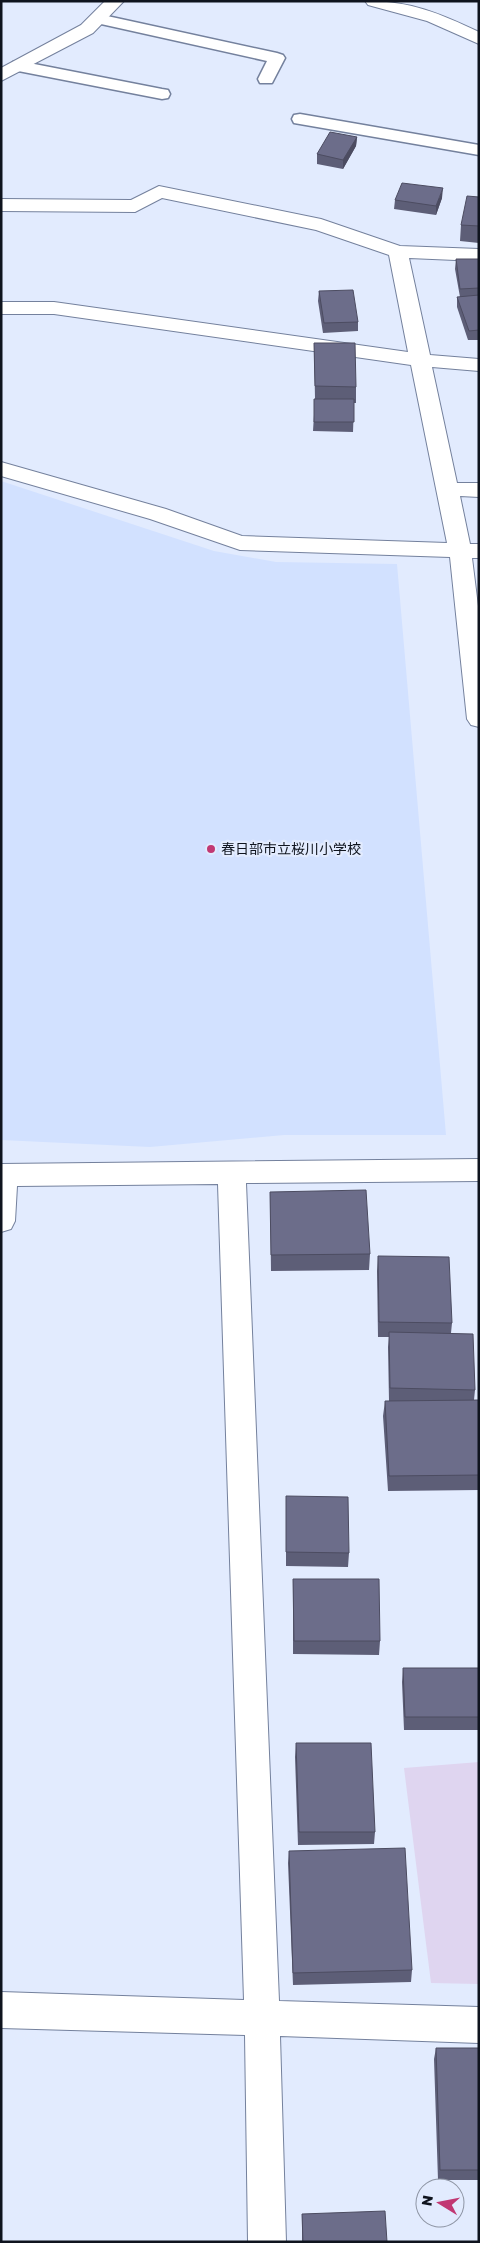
<svg xmlns="http://www.w3.org/2000/svg" width="480" height="2243" font-family="'Golos Text','Noto Sans JP',sans-serif">
<style>
.built{fill:#d2e1ff}
.green{fill:#dfd5f0}
.lines{fill:none;stroke-linecap:round;stroke-linejoin:round}
.service-casing{stroke:#74819d;stroke-width:3}
.minor-casing{stroke:#74819d;stroke-width:2}
.service{fill:#fff;fill-rule:evenodd}
.minor{fill:#fff;fill-rule:evenodd}
.wall{fill:#5d5e77}
.shaded-wall{fill:#4c4c61}
.building{fill:#6c6d8a;stroke:#4c4c61}
.poi-dot{fill:#c13873;stroke:#e2ebfe;stroke-width:2}
.labels{text-anchor:middle;stroke-width:4.5;stroke-linejoin:round;paint-order:stroke}
.poi-label{font-size:14px;fill:#0f141e;stroke:#e2ebfe;text-anchor:start}
</style>
<rect width="100%" height="100%" fill="#e2ebfe"/>
<path class="built" d="M1,481L214,551L276,562L397,564L446,1135H284L150,1147L1,1140Z"/>
<path class="green" d="M479,1762V1984L431,1983L404,1768Z"/>
<g class="lines">
<g class="service-casing">
<path id="service" d="M98,14L277,53L283,55L285,58L272,83H260L258,79L267,61L92,22L90,19L92,16Z
M19,61L162,89L168,90L170,94L168,98L162,99L13,70L11,66L13,62Z
M300,114L479,145V155L294,123L292,119L294,115Z"/>
</g>
<g class="minor-casing">
<path id="minor" d="M105,1H124L93,33L1,81V68L81,25Z
M365,1C411,1 439,13 479,32V44L427,21L368,5Z
M159,186L321,219L400,246L479,249V261L409,258L430,355L479,359V371L432,367L457,483H479V497L460,496L470,544H479V558H472L479,614V727L471,725L467,719L450,557L240,550L150,519L1,476V462L166,509L242,536L447,543L411,365L54,314H1V302H54L408,352L389,255L316,230L162,198L135,212L1,211V199L131,200Z
M479,1159V1181L246,1183L279,2001L479,2007V2043L280,2036L286,2242H248L245,2035L1,2028V1992L244,2000L218,1184L17,1186L15,1221L11,1229L1,1232V1164Z"/>
</g>
<use href="#service" class="service"/>
<use href="#minor" class="minor"/>
</g>
<path class="wall" d="M357,137L356,146L343,169L317,164V154Z
M479,197V243L460,241L461,225Z
M442,198L436,215L394,209L395,200Z
M456,259H479V340H468L457,307V297H460L455,269Z
M319,291L358,322V331L323,333L318,301Z
M314,343L356,387V403H354L353,432L313,431L315,399Z
M270,1192L370,1254L369,1270L271,1271Z
M378,1256L452,1323L451,1333L475,1390L474,1400H479V1490L388,1491L383,1416L385,1401H389L388,1347L389,1337H378L377,1271Z
M286,1496L349,1553L348,1567L286,1566Z
M293,1579L380,1641L379,1655L293,1654Z
M403,1668H479V1730H404L402,1682Z
M296,1743L375,1832L374,1844L298,1845L295,1757Z
M289,1851L412,1970L411,1982L293,1985L288,1863Z
M436,2048H479V2180H438L434,2059Z
M302,2214L387,2242H302Z"/>
<path class="shaded-wall" d="M357,137L356,146L343,169V160Z
M443,188L442,198L436,215V206Z"/>
<path class="building" d="M330,132L357,137L343,160L317,154Z
M402,183L443,188L436,206L395,200Z
M467,196L479,197V226L461,225Z
M456,259H479V288L460,289Z
M353,290L358,322L324,323L319,291Z
M479,295V330L469,331L457,297Z
M314,343H355L356,387L315,386Z
M314,399H354V422H314Z
M366,1190L370,1254L271,1255L270,1192Z
M378,1256L449,1257L452,1323L379,1322Z
M389,1332L473,1334L475,1390L390,1388Z
M479,1400V1475L389,1476L385,1401Z
M286,1496L348,1497L349,1553L286,1552Z
M293,1579H379L380,1641H294Z
M403,1668H479V1717H405Z
M296,1743H371L375,1832H299Z
M405,1848L412,1970L293,1973L289,1851Z
M436,2048H479V2170H440Z
M385,2211L387,2242H303L302,2214Z"/>
<circle class="poi-dot" cx="211" cy="849" r="5"/>
<g class="labels">
<g class="poi-label">
<text x="221" y="854">春日部市立桜川小学校</text>
</g>
</g>
<rect width="480" height="2243" fill="none" stroke="#0f141e" stroke-width="5"/>
<g transform="translate(440 2203) rotate(280)"><circle r="24" fill="#e2ebfe" stroke="#8e95a4"/>
<path d="M0-4L9 19L0 12L-9 19Z" fill="#c13873"/>
<text y="-8" font-size="14" font-weight="bold" text-anchor="middle" fill="#0f141e">N</text>
</g>
</svg>
